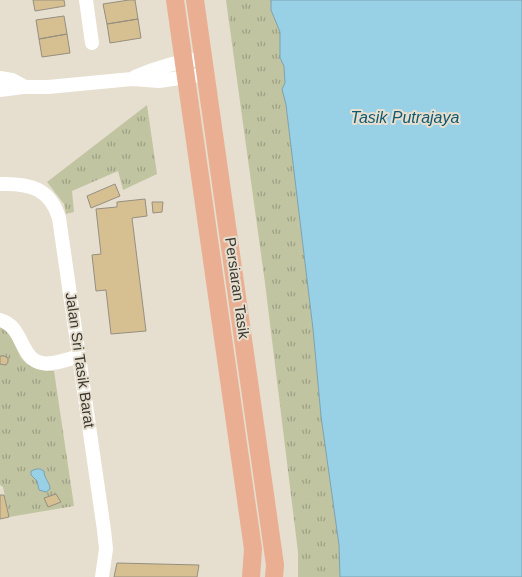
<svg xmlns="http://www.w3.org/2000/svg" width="522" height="577" font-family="Arial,sans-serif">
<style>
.grass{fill:url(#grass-tufts)}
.water{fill:#98d0e6;stroke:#7ca2af}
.building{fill:#d6c092;stroke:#968f80}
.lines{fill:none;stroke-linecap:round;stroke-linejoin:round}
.minor{stroke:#fff;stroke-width:14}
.major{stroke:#eaaf92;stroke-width:18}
.labels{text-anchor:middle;stroke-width:4;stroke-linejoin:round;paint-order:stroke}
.street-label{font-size:15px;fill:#3a3730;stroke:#e6dece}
.water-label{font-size:16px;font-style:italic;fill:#105a71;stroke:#e6dece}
</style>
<defs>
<pattern id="grass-tufts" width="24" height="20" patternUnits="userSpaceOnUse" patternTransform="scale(1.25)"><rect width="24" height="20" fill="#c0c4a1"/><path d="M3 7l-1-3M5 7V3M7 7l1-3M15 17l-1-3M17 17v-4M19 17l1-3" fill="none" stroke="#9da084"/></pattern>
</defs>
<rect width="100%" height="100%" fill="#e6dece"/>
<path class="grass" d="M226,0H271V10L280,32V58L284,66L285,83L283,89L286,105L313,329L321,416L339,545L340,577H298V552L265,283Z
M147,105L157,174L123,190L118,171L72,191L74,212L66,214L64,204L47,182Z
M0,325L11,336L21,358L27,364L45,371H54L74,506L9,517L3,487L0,485Z"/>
<path class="water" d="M271,0H522V577H340L339,545L321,416L313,329L286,105L282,89L285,83L284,66L280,58V32L271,10Z
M36,469H40L44,471C44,479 50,482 50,489L46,492L39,490L37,481L31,475V471Z"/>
<path class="building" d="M33,0H64L65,6L35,11Z
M129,0H135L138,19L107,24L103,4Z
M64,16L67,34L39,39L36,20Z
M138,19L141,38L110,43L107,24Z
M67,34L70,53L42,57L39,39Z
M115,184L120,196L91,208L87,196Z
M145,199L147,216L132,218L146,331L111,334L106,290L96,291L92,255L101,254L96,209L117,207V202Z
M152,202H163L162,212L153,213Z
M0,356H4L8,358V362L6,365L0,364Z
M56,494L61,502L48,507L44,498Z
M0,495H4L9,517L0,519Z
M117,563L199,565L197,577H114Z"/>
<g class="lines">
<path class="minor" d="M86,0L92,43
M135,77C158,67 179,61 204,58
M0,78L12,80L23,86
M0,90L23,87H48L132,79L159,81L207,74
M0,184C29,183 50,188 59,218L104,530L106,549L102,577
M0,320C27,327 18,368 52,363C61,362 70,359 79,356"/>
<path class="major" d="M175,0L253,549L251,577
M195,0L275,565L274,577"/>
</g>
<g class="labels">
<g class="street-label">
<text transform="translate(237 288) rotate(82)" y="5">Persiaran Tasik</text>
<text transform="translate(80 360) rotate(82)" y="5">Jalan Sri Tasik Barat</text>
</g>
<g class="water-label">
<text x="405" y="123">Tasik Putrajaya</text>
</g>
</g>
</svg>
